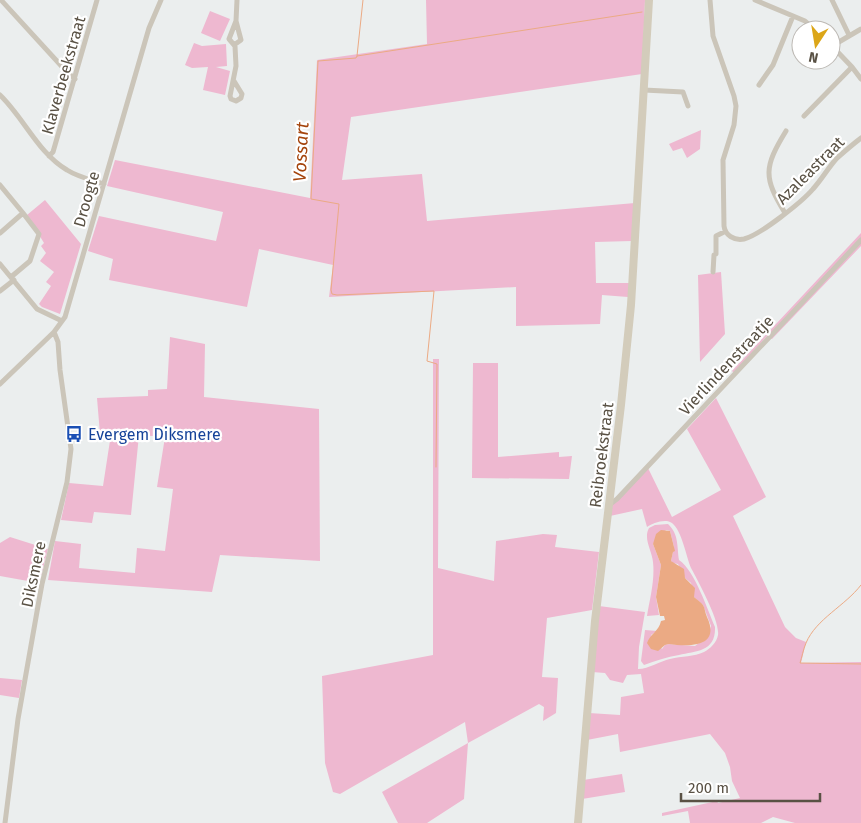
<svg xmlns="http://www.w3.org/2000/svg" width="861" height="823" font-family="'Fira Sans',sans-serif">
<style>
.green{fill:#eeb8d0}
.water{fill:#ebaa84}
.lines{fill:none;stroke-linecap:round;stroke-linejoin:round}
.stream{stroke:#ebaa84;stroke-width:1}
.street{stroke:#cbc5b9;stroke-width:5}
.secondary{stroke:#d3ccbb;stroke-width:8}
.labels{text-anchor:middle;stroke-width:4.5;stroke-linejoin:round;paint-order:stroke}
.street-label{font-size:16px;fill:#595144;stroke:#fff}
.transit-label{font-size:16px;fill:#164399;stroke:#fff;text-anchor:start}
.water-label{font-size:18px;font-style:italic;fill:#a4440c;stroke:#fff}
</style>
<rect width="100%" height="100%" fill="#ebeeee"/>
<path class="green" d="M426,0H645L642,74L351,117L342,180L422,174L427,221L635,203L632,241L595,242L596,283H630L628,297L602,295L600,324L516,326V287L329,297L333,265L259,249L247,307L109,280L113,259L88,251L99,216L216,241L223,212L107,186L115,160L310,198L317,60L427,44Z
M210,11L230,19L220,41L201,33Z
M194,43L202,46L226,44L227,66L216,67L230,71L225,95L203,90L208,67L192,68L185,65Z
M701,130L700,149L687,158L682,148L673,151L669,144Z
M45,200L81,244L60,314L42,307L39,304L51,286L46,282L54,272L40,261L46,253L41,246L44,243L27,215Z
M861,233V246L772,339L767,336L734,373L732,371Z
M721,272L725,334L700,362L698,275Z
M170,337L205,344L204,397L319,409L320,561L220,555L212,592L48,580L55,541L81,544L79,568L135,573L137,548L165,551L173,489L157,487L165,437L139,435L131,515L94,512L92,523L61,520L69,483L103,486L111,434H100L97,398L148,396V390L167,389Z
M433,359H439L438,568L494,581L496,541L543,534L557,535L555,547L599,552L592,610L547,618L542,677L558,678L556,713L543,721L544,707L539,704L468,743L464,799L427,823H398L382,792L468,743L465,722L340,794L333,792L325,763L322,676L433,655Z
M473,363H498V457L559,452V457L572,456L569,479L472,478Z
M716,398L766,497L733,516L785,627L796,638L806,642L801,663L861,662V823H795L773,817L761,823H690L688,811L662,816V813L717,801L718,803L740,798L732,781L730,767L725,753L710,734L620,752L618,734L587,740L589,713L620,715L621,697L644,693L641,674L627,675L623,683L610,680L605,673L592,672L599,606L645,612L639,647L638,669C649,669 660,661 670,659C682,656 694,657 704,652C710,649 717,642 718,635C720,621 698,581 691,568C686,556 682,531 672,523C666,518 652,523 647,527L642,509L610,516L611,506L648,468L672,517L721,490L687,429Z
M668,524C679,534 677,547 679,560C695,571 707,609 715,627C716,652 696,651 679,655C667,657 655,661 644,665L641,661L645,630L657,631L651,635L662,649L665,645L669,644L695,646L708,636L711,626L703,605L694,597L691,583L685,578L678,564L673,563L671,561L674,547L670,531L666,530L653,544L661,565L656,597L659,615L647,616C650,598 655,580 653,562C652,550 643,539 649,528L655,525Z
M10,537L48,549L39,583L0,576V543Z
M0,678L22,680L19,698L0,695Z
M622,774L625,792L582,799L583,780Z"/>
<path class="water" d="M661,530L670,531L675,551L673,552L671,561L684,569L685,578L695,588L694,597C697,600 701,602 703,605C705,608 705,613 707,617C721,647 690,647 669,644L665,645L658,651L651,649L647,643C650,634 659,631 661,621L665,620L664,616H660L656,597L661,565L653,544L656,534Z"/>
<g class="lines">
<path class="stream" d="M357,56L363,0
M436,467L437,364L427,361L434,291L337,295L332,294L331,290L339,204L311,199L318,61L356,58L357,56L642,12
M861,585C845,606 816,619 806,643C803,650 802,657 800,663L861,664"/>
<path class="street" d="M1,0L66,71L75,79
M710,0L713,36L734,96L736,106L734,125L723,160L724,226C725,235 734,241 744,239C760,235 802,202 813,189C822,179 828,168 837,158C845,151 853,144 861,138
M755,0L805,21L815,30
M832,0L849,35
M234,45L241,40L236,21
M831,45L852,67L861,79
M832,46L861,29
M234,81L242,94L241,98L236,101L231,99L230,96L236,66L235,46L229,39L236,21L237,0
M759,85L773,65L793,16
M644,90L683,92L688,106
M0,95C24,118 38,153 67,170C78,177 92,180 104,184
M804,116L852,67
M49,156L53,152L97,0
M0,185L23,213L0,233
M785,213C763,177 764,167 786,131
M0,264L37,309L62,321
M713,272L714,255L716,254V236L724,232
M11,277L30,261L39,234L23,213
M0,291L14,280
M0,384L54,332L65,317L149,28L161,0
M609,505L617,499L861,240
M5,823L18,719L38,606L42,584L67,482L71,449L60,370L58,342L54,332"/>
<path class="secondary" d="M578,823L595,621L621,405L631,305L649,0"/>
</g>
<defs>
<g id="bus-bare" transform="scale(1.35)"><path d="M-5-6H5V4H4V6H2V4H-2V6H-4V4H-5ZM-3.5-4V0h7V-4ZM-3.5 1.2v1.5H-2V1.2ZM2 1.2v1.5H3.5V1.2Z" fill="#1a4fb4" stroke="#fff" stroke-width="2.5" paint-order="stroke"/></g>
</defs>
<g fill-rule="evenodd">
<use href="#bus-bare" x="74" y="434"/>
</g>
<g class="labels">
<g class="street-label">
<text transform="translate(63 75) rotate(-74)" y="6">Klaverbeekstraat</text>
<text transform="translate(810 170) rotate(-45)" y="6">Azaleastraat</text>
<text transform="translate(86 199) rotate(-74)" y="6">Droogte</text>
<text transform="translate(726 365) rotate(-47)" y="6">Vierlindenstraatje</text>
<text transform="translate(601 455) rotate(-83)" y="6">Reibroekstraat</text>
<text transform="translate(33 574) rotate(-78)" y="6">Diksmere</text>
</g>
<g class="transit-label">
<text x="88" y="440">Evergem Diksmere</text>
</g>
<g class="water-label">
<text transform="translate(301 152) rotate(-87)" y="6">Vossart</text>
</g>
</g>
<g transform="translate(816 45) rotate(192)"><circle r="24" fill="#ffffff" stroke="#bdb9b4"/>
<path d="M0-4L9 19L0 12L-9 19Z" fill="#dca618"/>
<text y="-8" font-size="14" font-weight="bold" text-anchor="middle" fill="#595144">N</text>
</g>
<path d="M681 793v8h139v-8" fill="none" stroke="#595144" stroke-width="2.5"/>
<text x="688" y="793" font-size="15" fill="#595144" stroke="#ffffff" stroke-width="4" paint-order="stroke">200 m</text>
</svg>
